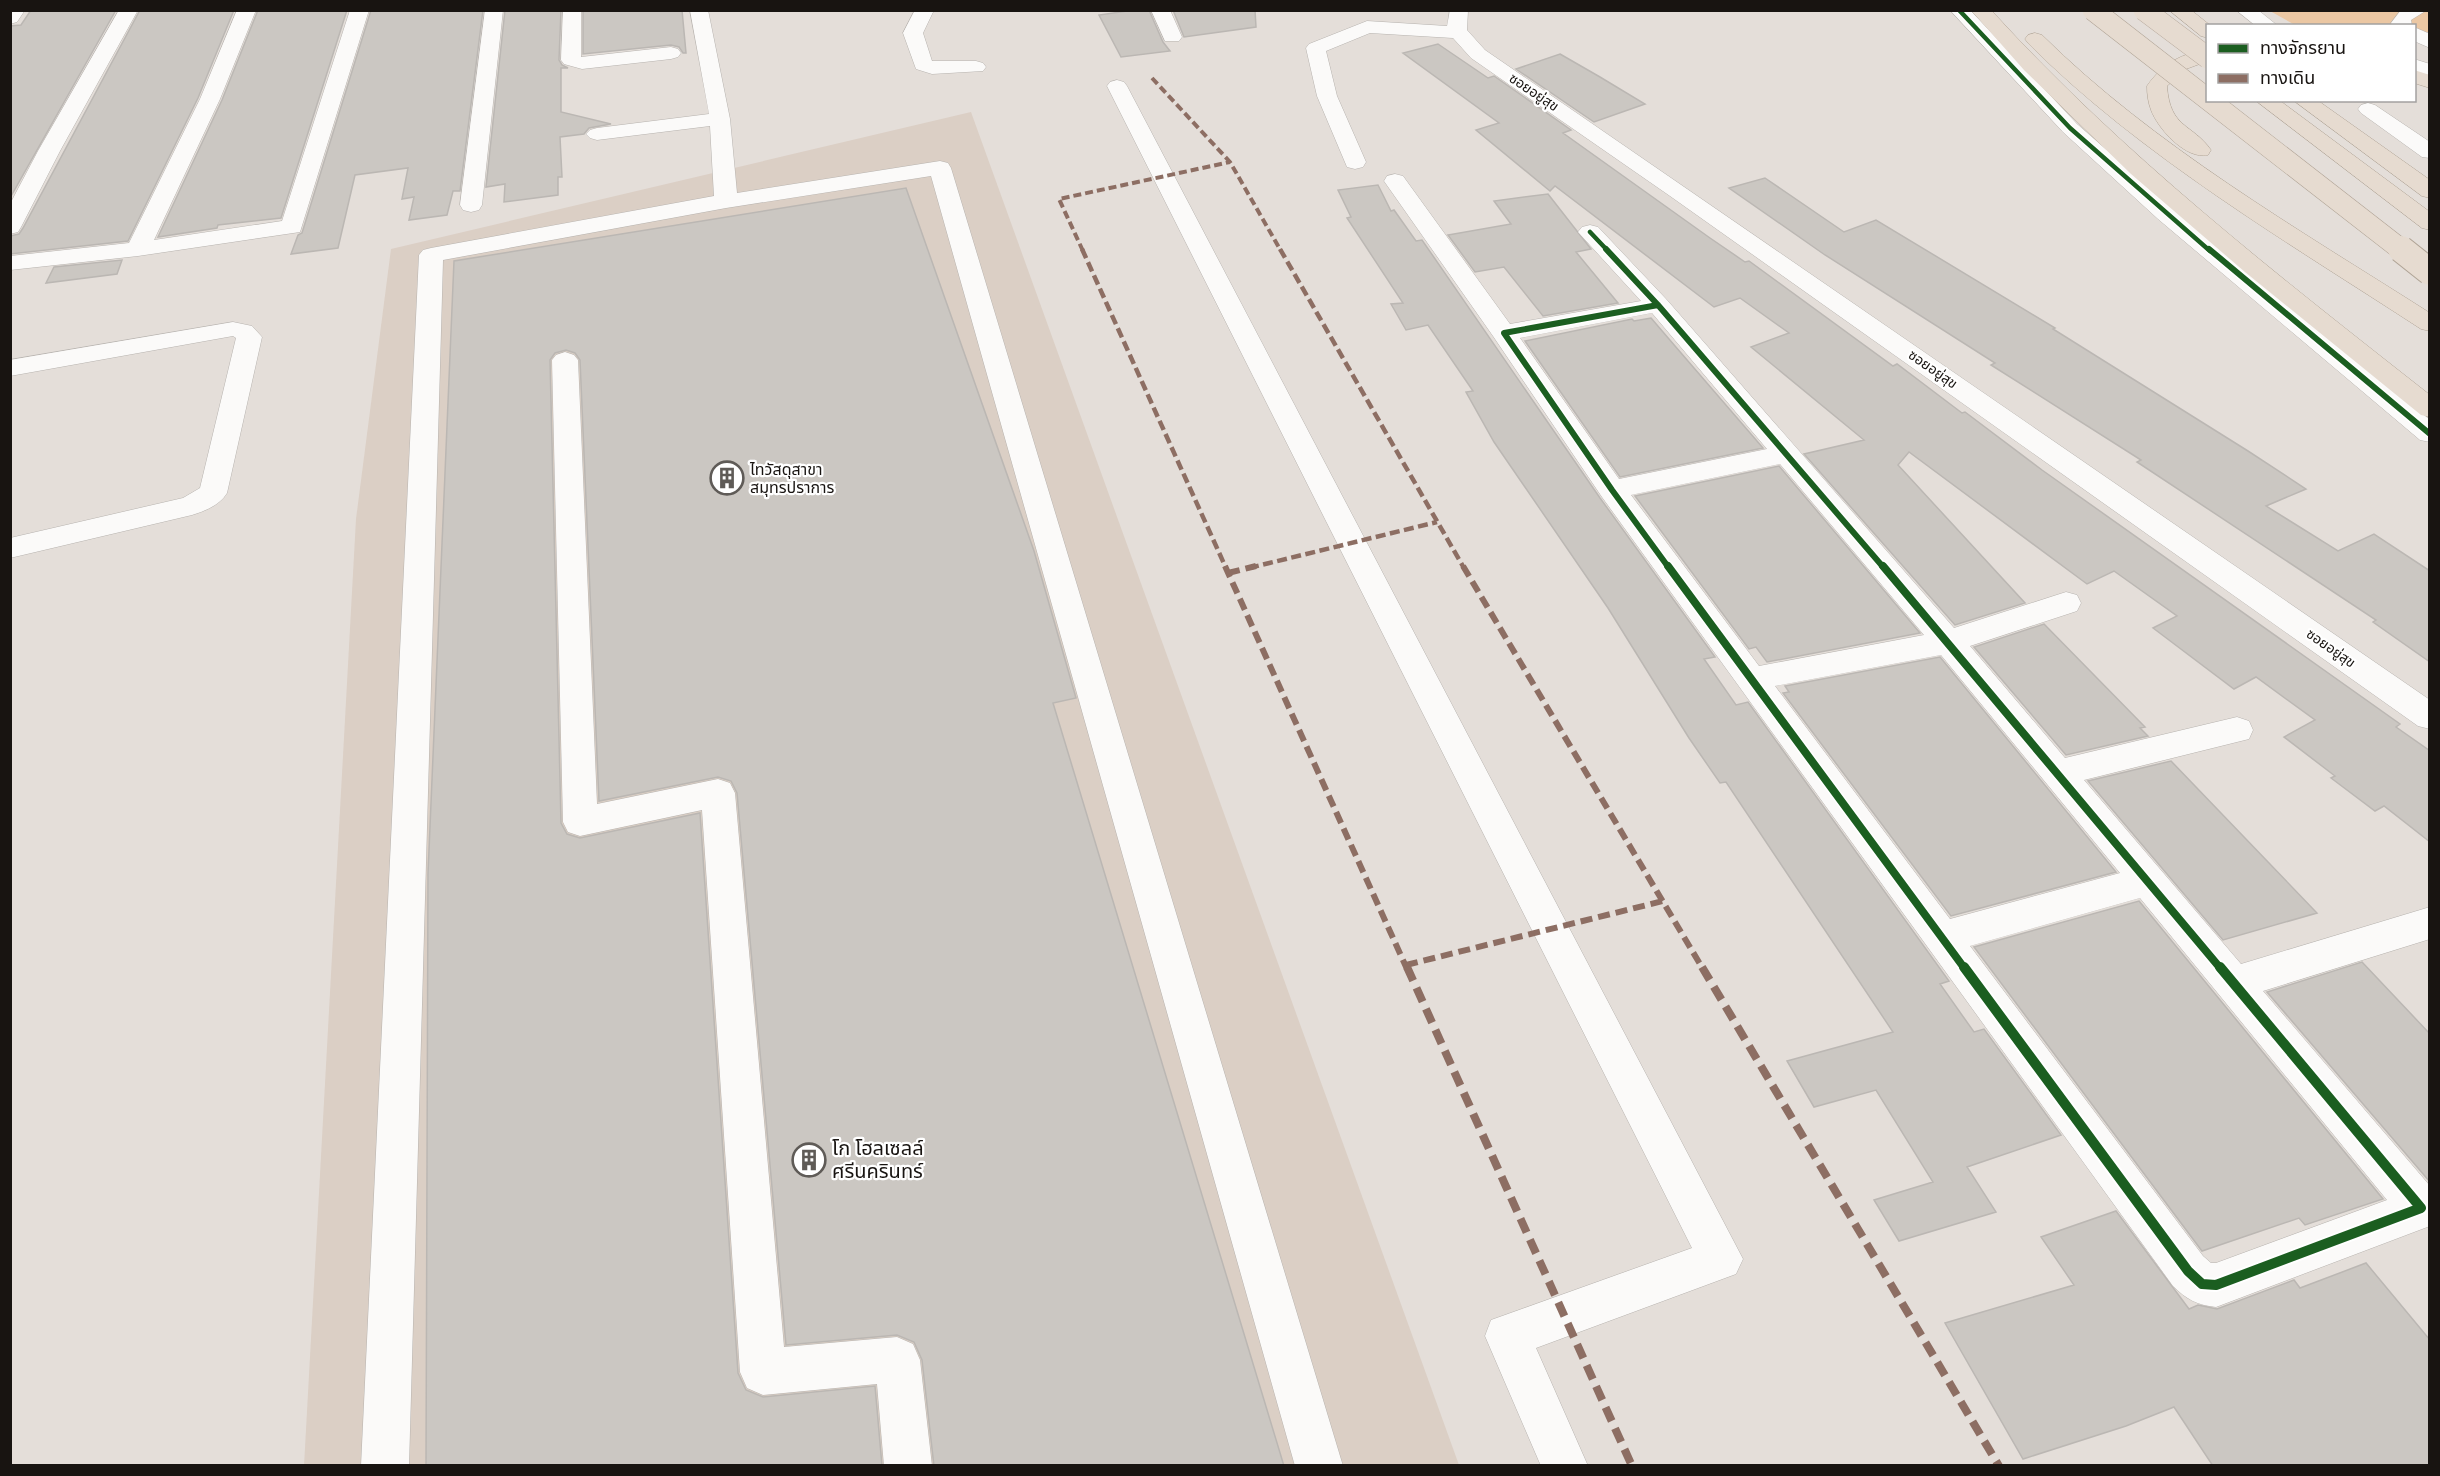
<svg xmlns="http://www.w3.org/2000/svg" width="2440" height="1476" font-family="Georgia,'Noto Sans Thai',serif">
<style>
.built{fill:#dbcfc5}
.green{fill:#ebc7a3}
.building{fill:#cbc7c2;stroke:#bbb7b3;stroke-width:1.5}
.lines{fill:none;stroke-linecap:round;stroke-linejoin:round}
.minor-casing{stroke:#b7b3af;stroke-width:1}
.highway-casing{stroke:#afa395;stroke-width:1}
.minor{fill:#fbfaf9;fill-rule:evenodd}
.highway{fill:#e6dbd0;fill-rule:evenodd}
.highway-bridge-far1-casing{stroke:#afa395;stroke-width:22;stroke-linecap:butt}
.highway-bridge-casing{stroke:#afa395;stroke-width:28;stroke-linecap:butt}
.highway-bridge-far1{stroke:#e6dbd0;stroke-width:21}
.highway-bridge{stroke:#e6dbd0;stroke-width:26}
.quiet-far3{stroke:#8d6e63;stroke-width:4;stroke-dasharray:8 4;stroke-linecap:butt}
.quiet-far2{stroke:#8d6e63;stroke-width:4.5;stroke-dasharray:10 4.5;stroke-linecap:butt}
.quiet-far1{stroke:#8d6e63;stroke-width:6;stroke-dasharray:12 6;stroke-linecap:butt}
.quiet{stroke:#8d6e63;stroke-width:8;stroke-dasharray:15 8;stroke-linecap:butt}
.cycleway-far3-casing{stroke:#fff;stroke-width:7}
.cycleway-far2-casing{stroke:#fff;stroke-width:9}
.cycleway-far1-casing{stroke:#fff;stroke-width:11}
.cycleway-casing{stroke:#fff;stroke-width:14}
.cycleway-far3{stroke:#1b5e20;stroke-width:4.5}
.cycleway-far2{stroke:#1b5e20;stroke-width:6}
.cycleway-far1{stroke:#1b5e20;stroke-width:8}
.cycleway{stroke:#1b5e20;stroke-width:10}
.labels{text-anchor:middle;stroke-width:4.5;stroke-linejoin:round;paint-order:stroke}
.far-street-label{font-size:14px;fill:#181411;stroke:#fff}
.poi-label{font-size:16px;fill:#181411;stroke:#fff;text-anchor:start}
.near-poi-label{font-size:20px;fill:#181411;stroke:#fff;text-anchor:start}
</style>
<rect width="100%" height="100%" fill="#e4ded9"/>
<path class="built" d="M971,112L1459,1465L304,1466L356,519L391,249Z"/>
<path class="green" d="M2270,11H2429V32L2415,33L2414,26L2295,25Z"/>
<path class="building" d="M31,10H116L10,198V26L21,25Z
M140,10H234L198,98L128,241L10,254V236L19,234L23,228Z
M258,10H347L281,218L218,225L217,228L158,237L222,100Z
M371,10H483L460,191H453L447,215L409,220L414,197L402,199L408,168L355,175L338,248L291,254L298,235L302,233Z
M505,10H561L559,60L562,65L568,68H561V112L611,124L589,128L584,134L560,137L562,177H558V195L504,202L505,184L486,187Z
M583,10H682L686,53H683L679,47L671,45L583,54Z
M1134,10H1149L1163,42L1170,51L1121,57L1099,15Z
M1173,10H1255L1256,27L1184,37Z
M1438,44L1488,78L1494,76L1571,130L1563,133L1710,238L1745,262L1749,261L1893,366L1897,364L1962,413L1965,412L2042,470L2400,724L2396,727L2430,751V842L2384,806L2375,811L2331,778L2335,776L2284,737L2315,720L2256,677L2234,689L2153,628L2177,616L2114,571L2087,584L1909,452L1898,465L2025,603L1955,625L1804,454L1864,440L1751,347L1789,333L1740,298L1714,307L1555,186L1550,191L1476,130L1499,123L1403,53Z
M1560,54L1600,77L1645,104L1594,122L1516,69Z
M1765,178L1844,232L1876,220L2055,328L2053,329L2248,451L2306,489L2266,506L2338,551L2374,534L2430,571V662L2373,622L2376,620L2137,462L2141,460L1991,365L1995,363L1825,255L1729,188Z
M1378,185L1391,211L1394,210L1416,241L1422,240L1600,498L1715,657L1704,659L1736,705L1748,702L1949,981L1940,984L1974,1032L1984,1029L2061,1135L1967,1167L1996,1212L1899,1241L1874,1200L1933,1182L1876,1090L1814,1107L1787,1061L1893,1032L1726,782L1720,783L1689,738L1608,608L1494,442L1466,392L1473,391L1428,325L1406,330L1391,304L1403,303L1347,218L1351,217L1338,190Z
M906,188L1034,551L1076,698L1053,703L1284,1466H934L922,1360L914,1342L897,1335L786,1345L737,793L731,781L718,777L599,801L580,360L575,353L566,350L555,353L550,360L561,823L567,834L580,838L700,813L738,1373L746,1390L763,1397L875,1386L882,1466H426L428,874L454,261Z
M1548,194L1591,249L1576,252L1618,303L1543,316L1504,267L1475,272L1448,235L1511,224L1494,201Z
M122,260L117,274L46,283L54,267Z
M1651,318L1675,346L1763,448L1620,477L1525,341L1632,319L1634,321Z
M1779,466L1920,633L1767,662L1756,647L1749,649L1635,496Z
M2044,624L2145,727L2140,728L2148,736L2066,755L1974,647Z
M1940,657L2116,872L1951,916L1783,693L1789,692L1785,686Z
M2171,761L2269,863L2317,913L2223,940L2088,781Z
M2139,901L2383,1199L2305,1225L2299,1218L2202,1251L1974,947Z
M2362,962L2430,1034V1182L2267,992Z
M2116,1211L2189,1309L2198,1305L2217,1309L2294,1280L2300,1288L2366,1263L2430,1340V1466H2213L2174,1407L2126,1426L2023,1459L1945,1323L2074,1285L2041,1237Z"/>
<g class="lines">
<g class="minor-casing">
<path id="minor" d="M10,10H25L17,22L10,24Z
M119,10H138L60,151L21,227L18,232L10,234V204L38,151Z
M237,10H256L220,99L154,240L282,221L350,10H369L300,232L138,256L10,270V256L129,243L200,99Z
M485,10H503L482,205L479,210L471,212L463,210L460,205Z
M563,10H581V57L671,47L678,49L681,53L678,57L671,59L582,69L564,64L561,60Z
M690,10H708L730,119L737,193L940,161L948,163L951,168L1343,1466H1295L931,176L726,208L443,260L409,1466H361L419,255L423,250L431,248L714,196L710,126L597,140L590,138L586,134L590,130L597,128L709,114Z
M915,10H934L923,33L932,61H976L983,63L986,67L983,71L932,74L916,69L903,33Z
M1151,10H1170L1182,37L1179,41H1165Z
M1450,10H1468L1467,30L1485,50L2430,700V729L2418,726L1670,196L1471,58L1453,38L1370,33L1326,51L1337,96L1366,162L1363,167L1355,169L1347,167L1317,96L1306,48L1309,44L1367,21L1447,26Z
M1950,10H1970L2077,124L2174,209L2430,420V442L2420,440L2158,219L2063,132Z
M2236,10H2258L2278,26H2256Z
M2401,10H2427L2411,20L2412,26H2392L2391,23Z
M2414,27L2430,34V48L2414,41Z
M2414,59L2430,64V77L2414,72Z
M1117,80L1124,82L1127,86L1743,1259L1736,1274L1536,1348L1588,1466H1541L1485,1336L1491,1320L1692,1248L1107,86L1110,82Z
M2368,103L2375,105L2430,142V158L2422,157L2361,113L2358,109L2361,105Z
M1395,174L1403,176L1510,324L1641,301L1578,232L1582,227L1590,225L1598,227L1667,300L1954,628L2066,592L2077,595L2081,603L2077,611L1970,646L2065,758L2237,717L2249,721L2253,730L2249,739L2084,780L2241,964L2430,907V939L2263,991L2430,1186V1226L2216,1307C2197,1305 2186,1299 2173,1286L1602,497L1493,336L1384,181L1387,176ZM1652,313L1767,449L1619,479L1520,338ZM1780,464L1924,635L1759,666L1631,495ZM1941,655L2120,873L1950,919L1775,686ZM2140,898L2387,1200L2216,1263H2211L2203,1256L1970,946Z
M233,322L252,326L262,337L227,493C220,505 205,511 192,515L10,558V538L183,498L200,488L236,338L233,336L10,376V360Z
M565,352L574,355L578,360L597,804L718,779L730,783L735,793L784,1347L897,1337L913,1344L920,1360L932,1466H884L877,1384L763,1395L747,1388L740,1372L702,810L580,836L568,832L563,822L552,360L556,355Z"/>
</g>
<g class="highway-casing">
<path id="highway" d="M1971,10H1991C2123,155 2276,274 2430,395V417L2421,415L2245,272L2131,174L2024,70Z
M2169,10H2191L2211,26H2208V38L2201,36Z
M2035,33L2042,35C2153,145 2298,229 2430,313V331L2421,329C2289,243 2139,155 2028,43L2025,39L2028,35Z
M2208,49V61L2186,69L2167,86C2170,129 2192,123 2211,150L2208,155C2186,160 2158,129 2151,110C2148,102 2147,94 2147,86C2163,63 2181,54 2208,49Z
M2414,70L2430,75V88L2414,83Z
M2255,100H2279L2430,212V230L2422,228Z
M2293,100H2317L2430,180V198L2422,196Z"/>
</g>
<use href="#minor" class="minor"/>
<use href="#highway" class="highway"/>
<g class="highway-bridge-far1-casing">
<path id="highway-bridge-far1" d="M2093,10L2403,251
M2144,10L2208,58"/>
</g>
<g class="highway-bridge-casing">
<path id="highway-bridge" d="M2401,249L2430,272"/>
</g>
<use href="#highway-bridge-far1" class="highway-bridge-far1"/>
<use href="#highway-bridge" class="highway-bridge"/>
<path class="quiet-far3" d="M1152,78L1230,162L1281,251
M1083,251L1059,199L1230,162"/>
<path class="quiet-far2" d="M1082,249L1226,568
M1280,249L1464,568
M1249,568L1437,522"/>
<path class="quiet-far1" d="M1225,566L1407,969
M1463,566L1703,969
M1228,573L1256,566
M1406,965L1663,901"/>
<path class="quiet" d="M1407,967L1632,1466
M1702,967L1999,1466"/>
<g class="cycleway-far3-casing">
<path id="cycleway-far3" d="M1959,10L2070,128L2210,251
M1590,232L1608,251"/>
</g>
<g class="cycleway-far2-casing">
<path id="cycleway-far2" d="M1606,249L1658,305
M2209,249L2430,434
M1658,305L1884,568
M1658,305L1504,333L1612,490L1669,568"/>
</g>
<g class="cycleway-far1-casing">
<path id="cycleway-far1" d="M1668,566L1965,969
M1883,566L2221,969"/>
</g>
<g class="cycleway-casing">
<path id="cycleway" d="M1964,967L2188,1271L2202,1284L2216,1285L2421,1208L2220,967"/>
</g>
<use href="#cycleway-far3" class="cycleway-far3"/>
<use href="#cycleway-far2" class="cycleway-far2"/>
<use href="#cycleway-far1" class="cycleway-far1"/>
<use href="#cycleway" class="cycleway"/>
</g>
<defs>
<g id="building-ring" transform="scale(1.725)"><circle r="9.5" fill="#fff" stroke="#5f5b57" stroke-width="1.5"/><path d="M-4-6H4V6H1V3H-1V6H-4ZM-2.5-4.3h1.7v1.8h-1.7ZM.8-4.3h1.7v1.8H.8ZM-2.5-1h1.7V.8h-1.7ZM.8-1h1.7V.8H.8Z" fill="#5f5b57"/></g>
</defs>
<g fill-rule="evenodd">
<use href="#building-ring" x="727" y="478"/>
<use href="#building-ring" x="809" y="1160"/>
</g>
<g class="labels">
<g class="far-street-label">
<text transform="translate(1534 92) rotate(34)" y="5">ซอยอยู่สุข</text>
<text transform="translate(1933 369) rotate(35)" y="5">ซอยอยู่สุข</text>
<text transform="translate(2331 648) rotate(35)" y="5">ซอยอยู่สุข</text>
</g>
<g class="poi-label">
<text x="750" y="475">ไทวัสดุสาขา<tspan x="750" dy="18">สมุทรปราการ</tspan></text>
</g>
<g class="near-poi-label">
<text x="832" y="1155">โก โฮลเซลล์<tspan x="832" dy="23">ศรีนครินทร์</tspan></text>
</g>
</g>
<rect width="2440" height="1476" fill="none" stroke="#181411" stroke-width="24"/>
<rect x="2206" y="24" width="210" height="78" fill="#ffffff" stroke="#a3a1a0" stroke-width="1.5"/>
<rect x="2218" y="44" width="30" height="9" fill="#1b5e20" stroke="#a3a1a0" stroke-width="1.5"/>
<text x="2260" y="54" font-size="18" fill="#181411">ทางจักรยาน</text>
<rect x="2218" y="74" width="30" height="9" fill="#8d6e63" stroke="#a3a1a0" stroke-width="1.5"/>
<text x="2260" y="84" font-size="18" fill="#181411">ทางเดิน</text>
</svg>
